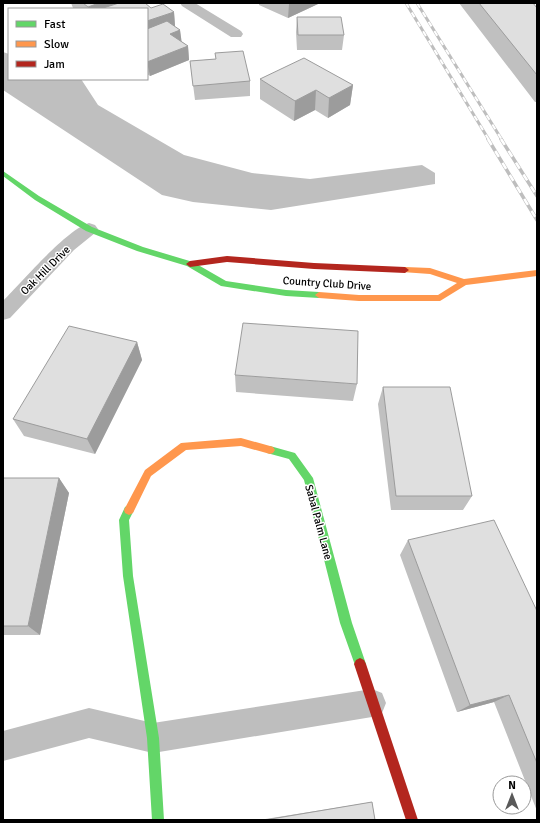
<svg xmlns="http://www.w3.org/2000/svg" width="540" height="823" font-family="Signika,sans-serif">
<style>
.water{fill:#bfbfbf}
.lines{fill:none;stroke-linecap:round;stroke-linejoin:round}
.street{fill:#bebebe;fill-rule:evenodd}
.fast{fill:#63d668;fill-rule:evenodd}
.slow{fill:#ff974d;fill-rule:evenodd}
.jam{fill:#b3261e;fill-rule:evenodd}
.rail-far1-casing{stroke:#bebebe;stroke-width:3}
.rail-casing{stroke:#bebebe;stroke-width:3.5}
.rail-far1{stroke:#fff;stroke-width:2;stroke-dasharray:5.5;stroke-linecap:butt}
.rail{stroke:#fff;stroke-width:2.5;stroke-dasharray:7;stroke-linecap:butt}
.wall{fill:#c0c0c0}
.shaded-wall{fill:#9c9c9c}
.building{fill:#dfdfdf;stroke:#9c9c9c}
.labels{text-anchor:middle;stroke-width:3;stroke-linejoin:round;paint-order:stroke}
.street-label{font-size:11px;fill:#000;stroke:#fff}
</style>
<rect width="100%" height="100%" fill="#fff"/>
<path class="water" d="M3,52L9,54V79H81L98,105L184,155L252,173L310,179L422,165L435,173V184L271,210L193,202L162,195L3,90Z"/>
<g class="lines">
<path class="street" d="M180,3H195L241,31L243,34L241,37H231L182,6Z
M89,223L95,225L98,229L95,233L74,250L10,318L3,320V301C21,283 67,229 89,223Z
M372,689L382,693L386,703L382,713L372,717L153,753L89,738L3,761V731L89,708L153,723Z"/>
<path class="fast" d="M3,171L39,196L92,227L143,247L193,262L226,281L286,290L319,292L323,295L319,298L286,296L221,286L187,266L137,251L86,231L35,200L3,176Z
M270,446L295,453L313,478L352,623L366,664L364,668L360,670L356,668L340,623L304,480L289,459L267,453L265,450L267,447Z
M129,505L133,507L134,510L129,520L133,576L159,738L164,820H152L147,738L123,576L119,520L125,507Z"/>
<path class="slow" d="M405,267L430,268L464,279L537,270V276L466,285L440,301H359L319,298L315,295L319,292L359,295H438L457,283L430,274L402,272L401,270Z
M241,438L270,446L273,447L275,450L273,453L270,454L241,446L186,450L151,476L133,513L129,515L125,513L124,510L145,470L181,443Z"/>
<path class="jam" d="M227,256L314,263L405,267L409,270L405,273L314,269L227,262L190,267L186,264L190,261Z
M360,658L364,660L366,664L418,820H406L354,664L356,660Z"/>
<g class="rail-far1-casing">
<path id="rail-far1" d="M406,3L489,140
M417,3L502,140"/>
</g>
<g class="rail-casing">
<path id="rail" d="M488,139L537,220
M501,139L537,196"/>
</g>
<use href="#rail-far1" class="rail-far1"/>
<use href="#rail" class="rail"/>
</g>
<path class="wall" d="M71,3H145L151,8L174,12L175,26H174L180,30L181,41L188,46L189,60L150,76L147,74V9H74L73,8Z
M259,3H318V4L288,18L259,5Z
M459,3H533L537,8V102H535Z
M297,17L344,35L342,50H297L296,32Z
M215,53L250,81V96L195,100L190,61L216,59Z
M260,79L353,85L350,105L328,118L315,110L294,121L260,99Z
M137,342L142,360L95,454L24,436L13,419Z
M235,375L357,384L353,401L236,392Z
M383,387L472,496L463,510H391L378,404Z
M3,478H59L69,493L40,635H3Z
M408,540L537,611V811L494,702L457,712L400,555Z
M372,802L375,820H259L366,803Z"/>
<path class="shaded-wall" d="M99,3H140L124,9H89L88,7Z
M292,3H318V4L288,18L289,4Z
M174,12L175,26L147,36V21Z
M180,30L182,44L170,34Z
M188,46L189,60L150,76L147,62Z
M353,85L350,105L328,118L329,98Z
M316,90L315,110L294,121L295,101Z
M137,342L142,360L95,454L87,439Z
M59,478L69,493L40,635L28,626Z
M509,695L494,702L457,712L470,705Z"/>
<path class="building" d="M83,3H99L88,7Z
M119,3H145L151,8L163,4L174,12L147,21V9H100Z
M479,3H533L537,8V75Z
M297,17H341L344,35H298Z
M167,21L180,30L170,34L188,46L147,62V29Z
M243,51L250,81L193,86L190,61L216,59L215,53Z
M304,58L353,85L329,98L316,90L295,101L260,79Z
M243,323L358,331L357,384L235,375Z
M69,326L137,342L87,439L13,419Z
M383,387H450L472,496H396Z
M3,478H59L28,626H3Z
M494,520L537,611V763L509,695L470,705L408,540Z
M372,802L375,820H265Z"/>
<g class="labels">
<g class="street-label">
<text transform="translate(45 270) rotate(-45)" y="4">Oak Hill Drive</text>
<text transform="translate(327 283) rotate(4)" y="4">Country Club Drive</text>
<text transform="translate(319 522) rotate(75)" y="4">Sabal Palm Lane</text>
</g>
</g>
<rect width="540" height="823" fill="none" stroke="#000000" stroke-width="8"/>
<rect x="8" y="8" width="140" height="72" fill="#ffffff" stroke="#999999"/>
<rect x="16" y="21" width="20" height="6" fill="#63d668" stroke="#999999"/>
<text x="44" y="28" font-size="12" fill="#000000">Fast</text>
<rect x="16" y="41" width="20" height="6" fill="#ff974d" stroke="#999999"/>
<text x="44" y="48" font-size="12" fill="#000000">Slow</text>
<rect x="16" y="61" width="20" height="6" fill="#b3261e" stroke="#999999"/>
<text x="44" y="68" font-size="12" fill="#000000">Jam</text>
<g transform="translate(512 795)"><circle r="19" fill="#ffffff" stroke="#999999"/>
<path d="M0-3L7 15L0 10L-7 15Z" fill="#595959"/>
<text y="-6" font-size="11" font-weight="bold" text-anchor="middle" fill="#000000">N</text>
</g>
</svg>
